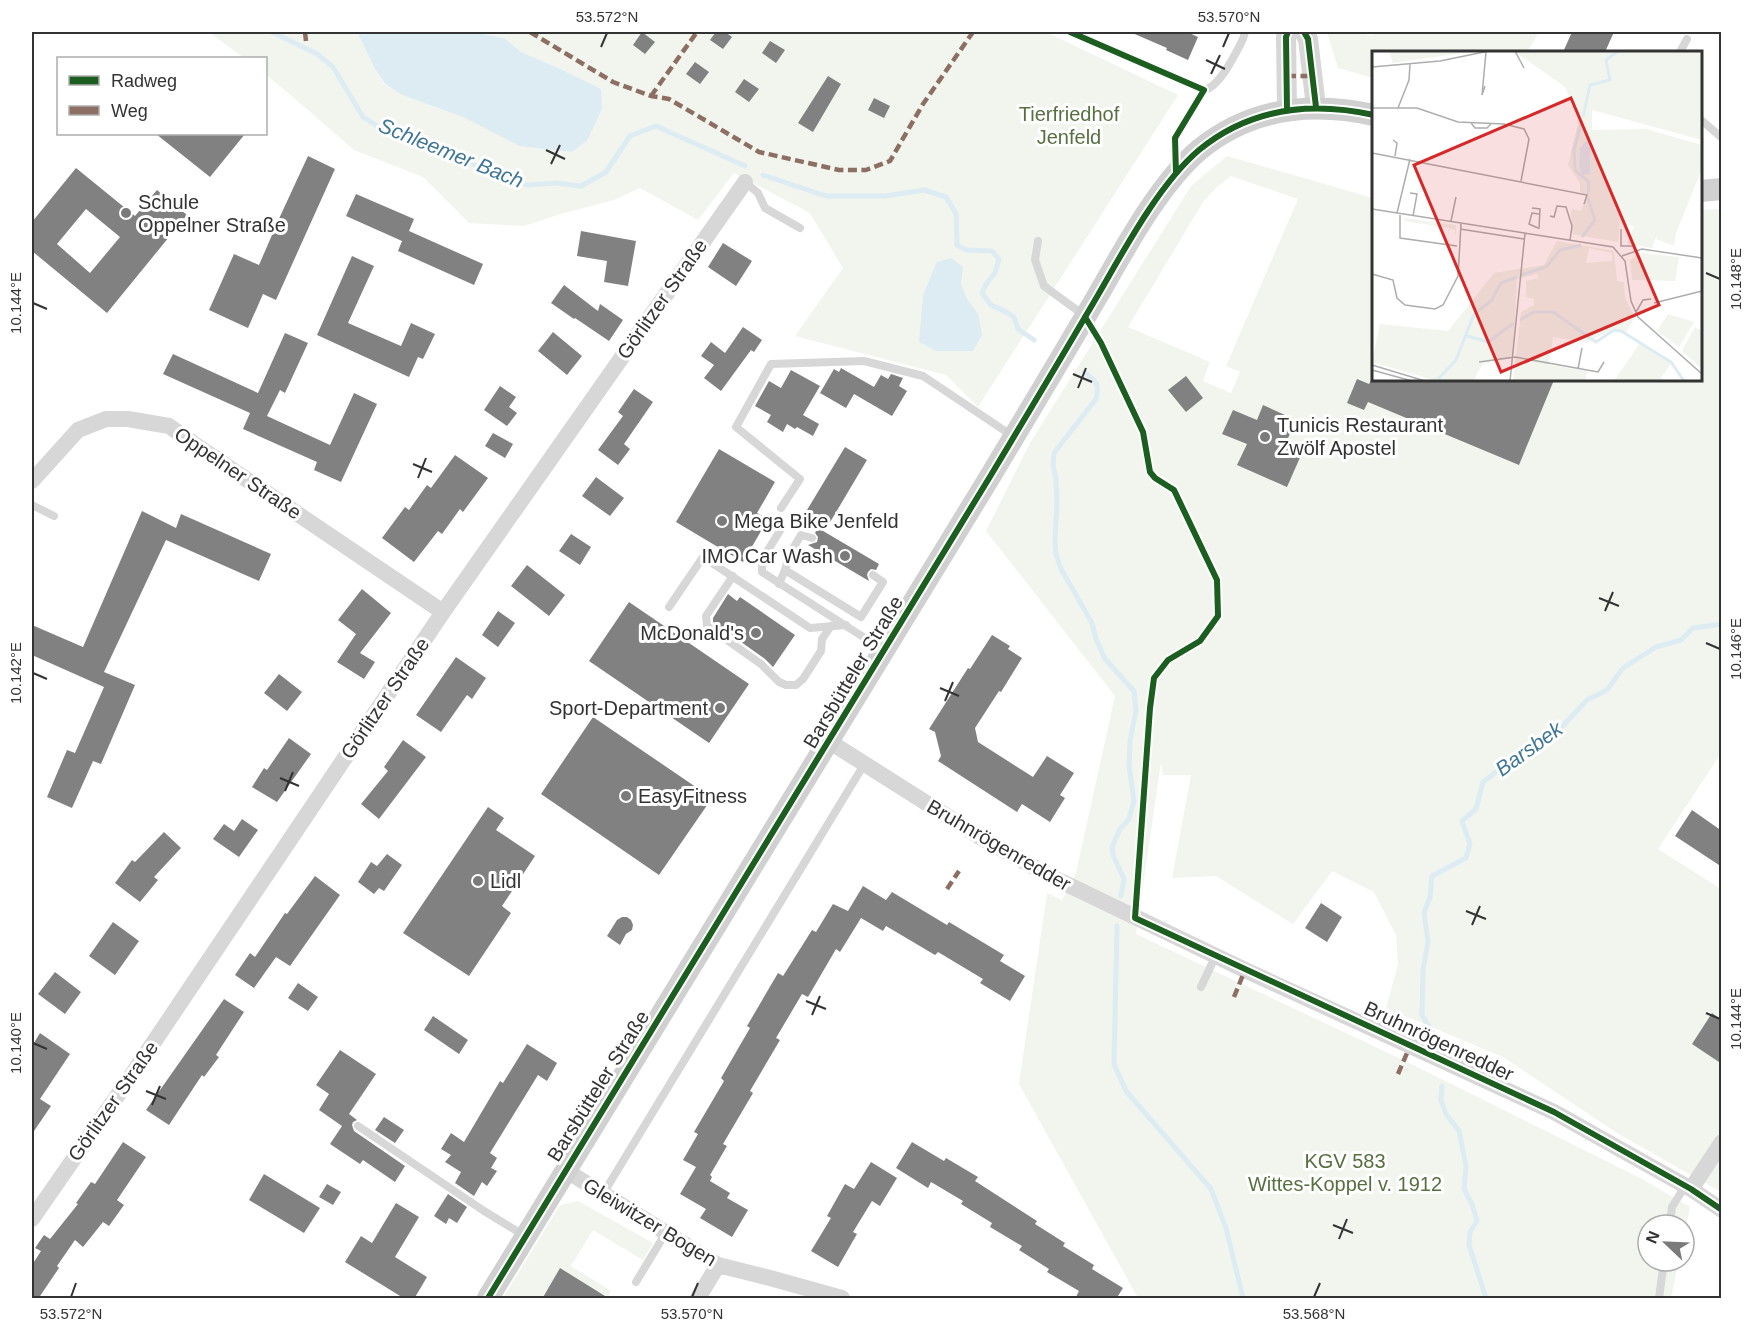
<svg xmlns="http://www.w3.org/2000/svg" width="1753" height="1330" font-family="Arial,sans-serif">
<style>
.green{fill:#f1f5ed;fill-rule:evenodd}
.water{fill:#ddebf3}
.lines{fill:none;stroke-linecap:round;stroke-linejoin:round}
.stream{stroke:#ddebf3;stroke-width:5}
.building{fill:#818181;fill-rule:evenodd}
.service{stroke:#d7d7d7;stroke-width:8}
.minor{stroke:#d7d7d7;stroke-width:16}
.tertiary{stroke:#d7d7d7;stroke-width:20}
.secondary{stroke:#d0d0d0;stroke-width:22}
.quiet{stroke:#8d6e63;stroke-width:4.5;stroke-dasharray:9 4.5;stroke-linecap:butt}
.cycleway-casing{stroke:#fff;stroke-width:10}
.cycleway{stroke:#1b5e20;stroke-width:6}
.ticks{fill:none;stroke:#333;stroke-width:2}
.poi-dot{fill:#7a7a7a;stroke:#fff;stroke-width:2}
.labels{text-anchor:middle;stroke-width:6;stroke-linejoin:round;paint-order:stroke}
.park-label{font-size:20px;fill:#56703f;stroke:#fff}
.poi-label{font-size:20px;fill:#333;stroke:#fff;text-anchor:start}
.street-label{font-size:20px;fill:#333;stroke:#fff}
.water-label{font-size:21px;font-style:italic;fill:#3f7597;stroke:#fff}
.inset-river{fill:none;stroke:#ddebf3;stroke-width:3}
.inset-road{fill:none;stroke:#adadad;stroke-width:1.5}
.view{fill:#d62828;fill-opacity:0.15;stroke:#d62828;stroke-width:3}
.inset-edge{fill:none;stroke:#333;stroke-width:3}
.neatline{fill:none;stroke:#333;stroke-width:2}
.ticks-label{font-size:15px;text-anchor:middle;fill:#333}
</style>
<rect width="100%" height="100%" fill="#fff"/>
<path class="green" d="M209,32H357L375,69L384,84L402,95L463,117L519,146L572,152L587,141L602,109L558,68L521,52L504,38L473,32H1046L1178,95L978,407L946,375L795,336L843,268L810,213L734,173L698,220L640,188L614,200L560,214L524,226L469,223L423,177L354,150L293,97L266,75V58H244Z
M1327,32H1354L1357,33L1372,35L1376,32H1539L1527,52H1374L1373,78L1338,68Z
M1227,156L1373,198L1374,380H1700L1701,210L1721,209V753L1658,849L1721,889V1192L1617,1133L1503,1057L1386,1008L1398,964L1396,935L1374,892L1332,871L1293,924L1216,876L1172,878L1191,775H1163L1161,762L1136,934L1403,1060L1642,1179L1690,1207L1684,1235V1225H1648V1261H1679L1671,1298H1138L1019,1084L1047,893L1062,900L1076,873L1115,696L986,531L1030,443L1191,186ZM1231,176L1298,199L1226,366L1240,372L1231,393L1203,381L1210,362L1128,327L1203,202L1216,188Z
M578,1201L653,1243L643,1260L593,1230L571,1266L611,1291L608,1297L560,1268L542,1298H503L560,1205Z"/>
<path class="water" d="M357,32H473L504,38L521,52L558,68L601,89L602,109L587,141L572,152L519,146L463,117L402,95L385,84L375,69Z
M951,258L963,267L961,284L967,299L978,314L982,335L973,351H936L919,342L923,295L937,262Z"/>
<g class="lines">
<path class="stream" d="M272,32L317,54L333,67L363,117L387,132L424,143L446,146L482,170L503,175L527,185L556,183L581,186L606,172L630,136L656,126L745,166
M763,175L826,196H885L924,190L946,197L956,214L957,245L966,250L992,251L999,259L995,273L986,284L982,293L991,305L1004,311L1014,317L1018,329L1034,340
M1084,372C1096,381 1100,383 1096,399L1054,453L1053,466L1056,479L1057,501L1055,541L1056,554L1061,569L1092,623L1096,639L1105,659L1134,691L1136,711L1130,741L1129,765L1134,801L1129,819L1120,829L1112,847L1113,855L1124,879L1121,896
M1117,926L1114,1064L1126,1091L1211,1189L1226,1228L1243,1298
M1435,1037L1422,1015L1423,970L1428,942L1424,913L1430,897L1432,876L1466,858L1470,844L1462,821L1476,809L1483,782L1516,757L1558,731L1587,700L1607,690L1623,668L1656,647L1681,640L1693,628L1722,624
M1442,1086L1441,1100L1446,1114L1459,1131L1466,1166L1464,1189L1472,1204L1477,1221L1470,1232L1469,1245L1486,1298"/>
</g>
<path class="building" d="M642,32L655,42L645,54L633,45Z
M716,32H725L732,37L723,49L710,40Z
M1130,32H1187L1198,37L1188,60L1166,50L1167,48Z
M1572,32H1614L1605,52H1563Z
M770,41L785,50L776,63L762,53Z
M695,62L709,72L700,84L686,74Z
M828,76L841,84L813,132L798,123Z
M744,79L759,89L749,102L735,92Z
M874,98L890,106L884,118L868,110Z
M156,134H245L210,177Z
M308,156L335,169L276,300L263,294L248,328L209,310L234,254L259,265L272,235L259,229L265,217L277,223Z
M76,168L135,216L157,190L187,215L107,313L32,251V222ZM86,209L120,237L90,273L57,244Z
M356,194L414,219L409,231L483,264L474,285L398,251L402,241L346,216Z
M581,231L636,241L628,286L604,282L607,261L577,256Z
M723,243L752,261L736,286L708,267Z
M352,256L374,266L348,323L401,346L411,323L435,334L423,359L418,357L409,377L317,335Z
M564,285L598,311L600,304L623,320L609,341L575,318L574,319L551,303Z
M743,327L762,340L754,352L751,350L721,391L704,378L714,365L701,356L711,342L725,353Z
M553,332L582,356L567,375L538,351Z
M285,333L308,343L285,393L280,390L267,416L330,445L354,393L377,404L341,482L314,470L317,462L243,429L250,413L163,374L173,354L258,393Z
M841,368L874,387L881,375L888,379L891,374L903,378L899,386L907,391L892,416L854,394L846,408L820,393L834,369L839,372Z
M791,370L820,386L803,415L819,424L813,436L797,427L795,429L787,424L783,432L767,422L771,415L755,406L769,381L781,388Z
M1186,376L1203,398L1186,412L1168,390Z
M1357,379L1369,384L1371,380H1554L1519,465L1368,402L1364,410L1347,403Z
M500,386L516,397L509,407L517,413L507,426L484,410Z
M634,389L653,402L624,444L630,449L618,465L598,450L623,416L618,412Z
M1263,405L1296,420L1285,445L1302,453L1287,487L1237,465L1247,444L1222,434L1233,410L1257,420Z
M493,433L513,444L505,458L485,446Z
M845,447L867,460L829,524L807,510Z
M719,449L775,482L757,513L768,519L743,562L676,522Z
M455,455L488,478L463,512L460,509L442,534L438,531L414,562L382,538L405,507L409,510L427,485L431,488Z
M596,477L624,498L610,516L582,496Z
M142,511L176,528L181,514L271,554L259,581L166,540L104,672L135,685L101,764L93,761L72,808L47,797L67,750L75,753L104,687L32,655V625L83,647Z
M818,528L879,564L876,570L871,569L868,572L867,575L869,581L808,545L817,542L818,537L815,533Z
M571,534L591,547L580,565L559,551Z
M527,565L565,595L549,616L511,586Z
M362,589L391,613L360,653L375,662L364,679L337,662L356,634L338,620Z
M728,594L737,601L740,597L795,635L773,667L765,659L713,622V618Z
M629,602L749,684L709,743L589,661Z
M498,611L515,623L498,647L482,635Z
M992,635L1010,646L1008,649L1022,658L1001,692L999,691L975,728L978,742L1033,777L1047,756L1074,773L1060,795L1065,798L1050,822L1022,804L1017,812L938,761L941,756L935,732L929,729L968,668L970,669Z
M456,657L486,678L472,699L467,695L441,732L416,715Z
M279,674L302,692L287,711L264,693Z
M593,717L712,798L659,875L541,794Z
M289,738L311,754L277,802L252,787L264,768L267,770Z
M403,740L426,757L379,819L361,804L388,771L384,767Z
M488,807L504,818L496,830L535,856L502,906L511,913L469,976L403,933Z
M1692,810L1722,831V867L1675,836Z
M242,819L258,830L239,857L213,839L224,824L234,831Z
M164,832L181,848L154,877L158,880L140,902L115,883L132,860L135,862Z
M387,854L402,865L384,891L379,888L374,894L358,882L371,862L377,866Z
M315,876L340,895L290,966L276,957L254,988L235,975L250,953L255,957L285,913L287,914Z
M863,886L886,900L892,892L947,925L949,922L1004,955L1000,961L1025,976L1010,1001L980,983L983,979L938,952L935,955L886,926L883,931L861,918L840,952L836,949L808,997L802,994L776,1038L780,1040L750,1091L753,1093L723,1144L727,1146L710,1175L712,1177L710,1181L730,1193L727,1198L748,1210L732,1237L700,1218L706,1209L680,1194L696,1167L683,1160L698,1134L694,1132L724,1081L721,1078L750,1028L747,1026L778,973L783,976L812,930L816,932L833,904L848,911Z
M1321,903L1342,917L1327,942L1305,928Z
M622,917H627L631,920L633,925L632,930L626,934L620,945L607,936L617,920Z
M113,922L139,941L115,975L89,956Z
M55,972L81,992L65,1014L38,994Z
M298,983L318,997L308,1011L288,998Z
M224,999L244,1012L216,1055L219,1057L204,1077L202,1075L169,1125L146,1110Z
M1712,1013L1722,1020V1064L1692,1044Z
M433,1016L468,1040L459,1054L424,1030Z
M40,1033L70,1054L40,1099L51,1106L32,1134V1046Z
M527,1044L557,1063L547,1081L538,1075L490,1153L497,1158L491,1168L497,1171L487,1186L482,1182L474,1196L455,1183L461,1172L445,1162L451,1155L441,1149L451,1133L464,1142L500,1081L503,1083Z
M340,1050L376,1074L349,1114L357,1120L353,1122L352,1125L354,1131L405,1166L395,1182L363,1160L360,1164L330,1144L342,1126L319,1110L329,1094L316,1085Z
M384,1117L404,1130L395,1143L375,1130Z
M123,1142L146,1157L117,1200L124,1205L109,1226L103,1222L83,1247L75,1240L57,1266L59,1268L38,1299H32V1265L41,1251L35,1248L44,1235L50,1239L78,1204L76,1203L91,1182L95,1184Z
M912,1142L944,1161L946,1158L978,1177L975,1181L1037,1221L1035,1224L1065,1243L1063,1246L1094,1265L1092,1269L1123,1288L1116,1299H1075L1079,1291L1047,1272L1049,1269L1019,1250L1022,1246L990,1227L992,1223L961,1204L963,1201L931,1182L928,1188L896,1168Z
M871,1162L897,1178L880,1206L872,1201L853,1232L857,1234L838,1267L811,1251L831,1218L827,1216L845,1184L854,1189Z
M264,1174L320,1208L304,1233L249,1200Z
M327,1184L341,1192L333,1205L319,1197Z
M448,1194L467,1207L457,1223L449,1218L446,1224L434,1216Z
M396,1203L419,1217L395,1257L427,1277L414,1299H405L345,1262L361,1236L372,1243Z
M560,1268L610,1299H542Z"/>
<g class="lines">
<path class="service" d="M1091,41L1204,90C1220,87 1236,53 1243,39L1245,32
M1680,52L1687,39
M1700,119L1722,138
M745,182L758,193L765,208L800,228
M1038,241L1035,260L1044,286L1085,316
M32,505L54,516
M781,508L800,479L736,427L771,364L864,361L923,376L1014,437
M781,529L762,560V572L882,649
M785,570L861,617L883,582L873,575
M733,576L706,616L707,626L761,664L779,682L786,685H796L803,679L821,651L822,639L831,626
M779,584L785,570L789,555L801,535L812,538
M669,607L703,557L810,628L846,625
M1201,987L1216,955
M358,1126L484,1211L525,1236
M603,1194L865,763
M1670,1225L1672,1207L1685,1186
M636,1282L665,1234
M1659,1298L1664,1261"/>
<path class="minor" d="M32,481L78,430L106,419H128L169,426L200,448L443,612
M830,742L980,837L1050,876L1245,970L1554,1112L1691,1189L1722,1210
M565,1170L718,1265L770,1278L842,1298
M1691,1189L1722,1142
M32,1219L129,1079L443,612L745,182
M698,1298L718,1265"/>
<path class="tertiary" d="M1304,32L1308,39L1316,107
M1287,110L1286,37L1288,32"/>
<path class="secondary" d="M1700,191L1722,189
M488,1298C654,1023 825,750 991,475C1027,415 1063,355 1098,295C1124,250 1159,184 1199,150C1250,108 1310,101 1374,115"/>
<path class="quiet" d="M305,32L306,41
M530,32L613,82L651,96L669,99L759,152L839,170H866L890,161L923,104L973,32
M1287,76H1312
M651,96L697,32
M947,889L959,871
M1234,997L1245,970
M1398,1074L1410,1046"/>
<g class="cycleway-casing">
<path id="cycleway" d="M1070,32L1204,90L1175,138L1176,173
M1304,32L1308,39L1316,107
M1287,110L1286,37L1288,32
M1085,317L1101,343L1143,432L1150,472L1155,478L1174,490L1217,580L1218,616L1200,641L1168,660L1154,678L1150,708L1135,918L1554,1112L1691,1189L1722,1210
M488,1298C654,1023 825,750 991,475C1027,415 1063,355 1098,295C1124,250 1159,184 1199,150C1250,108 1310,101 1374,115"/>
</g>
<use href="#cycleway" class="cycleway"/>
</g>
<path class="ticks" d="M601,47L607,33M1223,47L1229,33M1206,60L1225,69M1211,74L1220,55M546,150L565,159M551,164L560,145M1706,273L1720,279M33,303L47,309M1073,374L1092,382M1078,388L1086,368M413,464L432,472M418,478L426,458M1599,598L1619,606M1605,611L1613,592M1706,643L1720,649M33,673L47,679M940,688L959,696M945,701L953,682M280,778L299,786M285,791L293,772M1466,911L1486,919M1472,925L1480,906M806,1001L826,1009M1706,1013L1720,1019M812,1015L820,996M33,1043L47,1049M146,1091L166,1099M152,1105L160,1086M1333,1225L1353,1233M1339,1239L1347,1219M71,1297L76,1283M692,1297L698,1283M1314,1297L1320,1283"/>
<g class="poi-dot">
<circle cx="126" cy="213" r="6"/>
<circle cx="1265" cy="437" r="6"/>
<circle cx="722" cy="521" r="6"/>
<circle cx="845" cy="556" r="6"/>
<circle cx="756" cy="633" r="6"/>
<circle cx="720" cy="708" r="6"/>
<circle cx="626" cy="796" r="6"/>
<circle cx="478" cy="881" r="6"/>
</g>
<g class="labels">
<g class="park-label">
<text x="1069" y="121">Tierfriedhof<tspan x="1069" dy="23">Jenfeld</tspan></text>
<text x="1345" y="1168">KGV 583<tspan x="1345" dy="23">Wittes-Koppel v. 1912</tspan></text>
</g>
<g class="poi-label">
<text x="138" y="209">Schule<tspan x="138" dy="23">Oppelner Straße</tspan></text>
<text x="1277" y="432">Tunicis Restaurant<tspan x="1277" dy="23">Zwölf Apostel</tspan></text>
<text x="734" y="528">Mega Bike Jenfeld</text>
<text x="833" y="563" text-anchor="end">IMO Car Wash</text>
<text x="744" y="640" text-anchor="end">McDonald's</text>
<text x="708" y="715" text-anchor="end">Sport-Department</text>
<text x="638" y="803">EasyFitness</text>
<text x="490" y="888">Lidl</text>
</g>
<g class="street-label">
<text transform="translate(662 299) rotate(-55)" y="7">Görlitzer Straße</text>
<text transform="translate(238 473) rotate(34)" y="7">Oppelner Straße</text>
<text transform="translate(853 672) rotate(-59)" y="7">Barsbütteler Straße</text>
<text transform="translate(385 698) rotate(-56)" y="7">Görlitzer Straße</text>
<text transform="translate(999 845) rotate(30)" y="7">Bruhnrögenredder</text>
<text transform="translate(1439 1041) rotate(25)" y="7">Bruhnrögenredder</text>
<text transform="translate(598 1086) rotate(-58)" y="7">Barsbütteler Straße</text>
<text transform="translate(113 1101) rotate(-55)" y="7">Görlitzer Straße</text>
<text transform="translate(650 1222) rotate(31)" y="7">Gleiwitzer Bogen</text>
</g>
<g class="water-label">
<text transform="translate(451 153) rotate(22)" y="7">Schleemer Bach</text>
<text transform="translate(1529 749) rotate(-36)" y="7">Barsbek</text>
</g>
</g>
<g transform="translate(1372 51)">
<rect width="330" height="330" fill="#fff"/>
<path d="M17,0H105L21,12ZM142,0H330V89L220,59V79L274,78L330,94V118L304,182L302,195L284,188L286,181L280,197L255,193L262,175L250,173L248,167L246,191L200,183L199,158L209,160L215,143L208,141V132L196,114L207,68L193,36ZM217,88L219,111L207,116L208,97ZM32,167L84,174V187L83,179L78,178L76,184L77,177L33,170ZM185,190L242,200L245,230L252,231L253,247L263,266L254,281L237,280L215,292L181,286L177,314L215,320L214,329L218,330H141L149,261L162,254V248L154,246V230L167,227L165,223L145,228L141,307L111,313L101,330H65L0,311L8,273L76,280L122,222L172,214ZM217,197L240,202V210L214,212ZM270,202L307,206L303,230L260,229L258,209ZM296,263L322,271L307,296L285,280ZM323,276L330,280V318L310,300ZM268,292L300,311L289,327L292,330H242Z" fill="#f1f5ed" fill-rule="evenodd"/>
<path d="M219,85L218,123L211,124L207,116L208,97Z" fill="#ddebf3"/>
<path class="inset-river" d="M211,66L218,34L238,29L234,9L246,0M210,69L202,99L203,119L217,131L216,143M210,186L223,169L216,147M149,224L174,216L188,199L209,194M148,269L162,261H181L224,291L242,279L249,280L299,311L312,330M92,284L116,291L142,272M66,328L84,309L102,263L119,250L129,232L145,226"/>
<path class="inset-road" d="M143,0L152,17M0,16L68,10L117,0M113,35L110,44L114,1M0,57H26L37,29L38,13M26,57H45L86,71L132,73L152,78L157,88L149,130M99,72L103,77H115L119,73M21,89L25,92L23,105M0,102L215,144L212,153M38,142L45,143L41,165M160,157L168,158L167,178M0,158L241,196L253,210L259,250L266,266L330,323M25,162L38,108M28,164V187L85,195M178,165L182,166L185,155L194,156L200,175L198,189M79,170L84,146M166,177L157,173L160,162L167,163M88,178L152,188M249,178V195H261L263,200M250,205L270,198L330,207M0,223L21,229L25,247L33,254L63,258L71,254L86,225L89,173M282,252L330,240M264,261L271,249L279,248M143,306L226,321L232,311M107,311L143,306M0,314L53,330M206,318L210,297M0,319L40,330M138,330L153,182"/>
<path class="view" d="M199,47L287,254L129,321L42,114Z"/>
<rect width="330" height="330" class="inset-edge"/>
</g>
<rect width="1753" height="1330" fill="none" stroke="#ffffff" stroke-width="66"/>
<rect x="57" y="57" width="210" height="78" fill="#ffffff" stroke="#adadad" stroke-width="1.5"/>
<rect x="69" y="76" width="30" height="9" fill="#1b5e20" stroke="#adadad" stroke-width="1.5"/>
<text x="111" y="87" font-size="18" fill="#333333">Radweg</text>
<rect x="69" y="106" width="30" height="9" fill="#8d6e63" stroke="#adadad" stroke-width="1.5"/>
<text x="111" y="117" font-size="18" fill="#333333">Weg</text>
<g transform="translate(1666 1243) rotate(293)"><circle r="28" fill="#ffffff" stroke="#adadad" stroke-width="1.5"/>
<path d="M0-4.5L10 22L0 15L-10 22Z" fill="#7a7a7a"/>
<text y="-9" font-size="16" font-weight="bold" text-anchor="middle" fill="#333333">N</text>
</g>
<rect x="33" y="33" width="1687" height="1264" class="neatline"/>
<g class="ticks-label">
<text x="607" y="22">53.572°N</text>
<text x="1229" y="22">53.570°N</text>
<text transform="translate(1736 279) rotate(-90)" y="5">10.148°E</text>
<text transform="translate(16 303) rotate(-90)" y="5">10.144°E</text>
<text transform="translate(1736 649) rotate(-90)" y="5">10.146°E</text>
<text transform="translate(16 673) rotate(-90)" y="5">10.142°E</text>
<text transform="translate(1736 1019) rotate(-90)" y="5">10.144°E</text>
<text transform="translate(16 1043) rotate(-90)" y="5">10.140°E</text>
<text x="71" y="1319">53.572°N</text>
<text x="692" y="1319">53.570°N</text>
<text x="1314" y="1319">53.568°N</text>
</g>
</svg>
